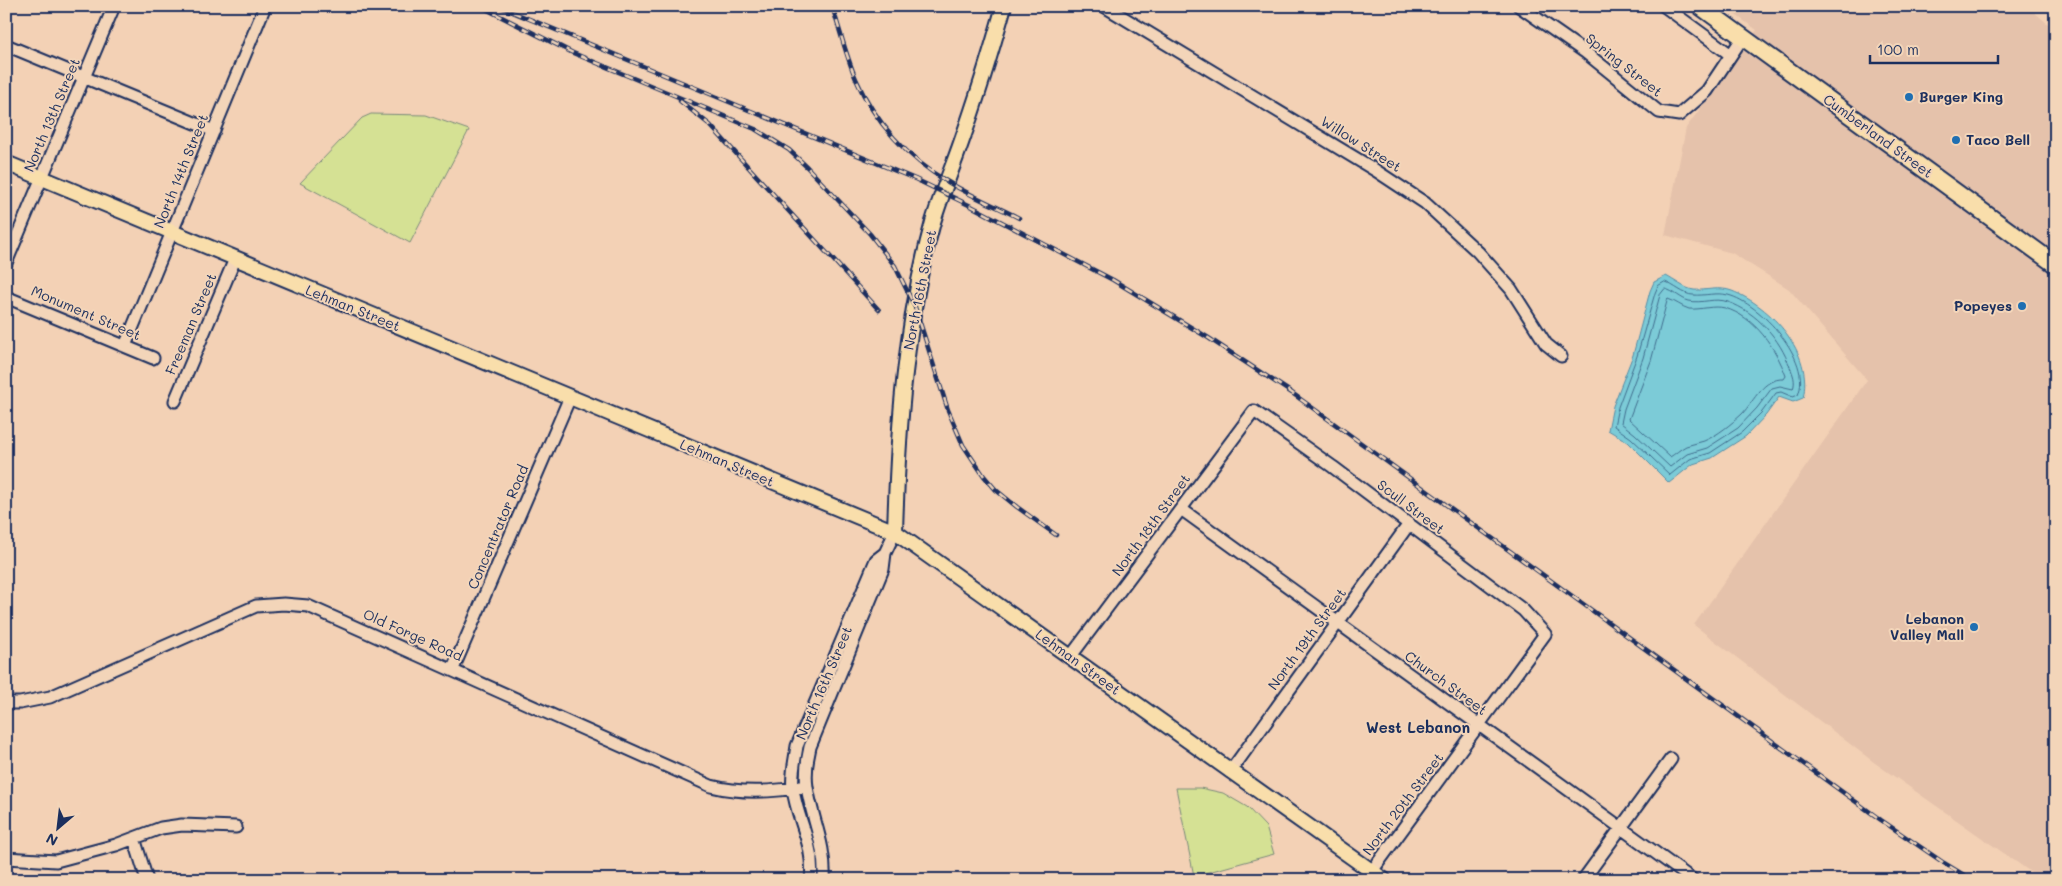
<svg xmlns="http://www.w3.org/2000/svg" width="2062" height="886" font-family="Mali,sans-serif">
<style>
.built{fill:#e5c2ab}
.pitch{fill:#d5e194;stroke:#788879}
.water{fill:#7bcbd7;stroke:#558da7}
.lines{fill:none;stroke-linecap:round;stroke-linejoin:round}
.shore{stroke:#416d8e;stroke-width:1}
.minor-casing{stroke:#1b2f5e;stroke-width:15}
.major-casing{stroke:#1b2f5e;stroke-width:18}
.highway-casing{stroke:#1b2f5e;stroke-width:20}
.minor{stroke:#f3d5b9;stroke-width:11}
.major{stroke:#f9deab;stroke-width:14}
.highway{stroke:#f9deab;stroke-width:16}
.rail-casing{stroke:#1b2f5e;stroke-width:4.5}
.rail{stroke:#f3d5b9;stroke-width:2.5;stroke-dasharray:8;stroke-linecap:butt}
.poi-dot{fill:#1f6fb2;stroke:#f3d5b9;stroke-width:2}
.labels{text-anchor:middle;stroke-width:4;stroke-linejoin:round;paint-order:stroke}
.street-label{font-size:14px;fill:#1b2f5e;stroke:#f3d5b9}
.poi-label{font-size:14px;font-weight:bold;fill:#1b2f5e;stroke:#f3d5b9;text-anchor:start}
.neighbourhood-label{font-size:15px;font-weight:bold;fill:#1b2f5e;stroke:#f3d5b9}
</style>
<rect width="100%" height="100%" fill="#f3d1b5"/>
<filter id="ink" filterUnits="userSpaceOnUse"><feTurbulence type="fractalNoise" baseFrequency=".02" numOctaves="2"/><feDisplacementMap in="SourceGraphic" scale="10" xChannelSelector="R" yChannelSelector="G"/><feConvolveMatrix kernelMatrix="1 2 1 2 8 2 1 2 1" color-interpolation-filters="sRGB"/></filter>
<g filter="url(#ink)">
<path class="built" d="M1723,6H2010L2034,12L2056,31V880H2042L1875,763L1694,625L1867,380L1789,289L1732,253L1665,235L1686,128L1757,30Z"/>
<path class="pitch" d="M371,114L426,115L469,130L410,243L300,183L362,118Z
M1176,788H1200L1223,793L1247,807L1266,827L1274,854L1194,876Z"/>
<path class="water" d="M1666,276C1674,280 1685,289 1694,290C1706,291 1719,286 1732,291C1771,306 1814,353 1803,398L1793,402L1779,397L1766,415L1746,436L1712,458L1693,464L1669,483L1628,442L1608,430L1613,406L1633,355L1650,291L1654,282Z"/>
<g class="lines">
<path class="shore" d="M1665,282C1674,285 1684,295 1693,295C1705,296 1716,292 1728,295C1760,303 1813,360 1798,395L1793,397L1781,392L1776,393L1762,412L1742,432L1710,453L1690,459L1670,475L1631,438L1614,426L1618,407L1637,356L1655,293L1658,286Z
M1665,289C1674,291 1681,299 1689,301C1702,304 1715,297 1728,302C1757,312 1780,339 1790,367C1793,374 1796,381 1793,389L1780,386L1772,388L1757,408L1738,428L1707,448L1687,454L1670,467L1635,434L1621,423L1624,409L1643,358L1660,295Z
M1668,299C1675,301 1682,307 1689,309C1701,310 1713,305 1725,308C1755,317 1776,348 1786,376L1784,379C1763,378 1755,400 1742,414C1731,424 1718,435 1704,441C1698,443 1692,444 1686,446C1680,449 1675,454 1670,457L1629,419L1651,361Z"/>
<g class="minor-casing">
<path id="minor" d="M1104,6L1375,170L1425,203L1478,252L1511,289L1546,344L1561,356
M1519,6L1585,52L1659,112L1679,115L1707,91L1743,37
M1664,6L1731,55
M6,45L214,131
M6,263L114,6
M6,297L153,358
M125,346L265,6
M175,401L235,259
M1181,509L1693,880
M1071,656L1254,411L1333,467L1523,610L1545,634L1372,871
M453,669L570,397
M6,703H20L50,697L256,606L284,604L308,606L711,786C742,794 775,792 806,786
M1230,772L1409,524
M134,838L147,880
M6,858L56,861L116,845L161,828L182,825L236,827
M811,880C815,844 797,821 793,789C791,775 795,760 797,746L876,560L885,553
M824,880C826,845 812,819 807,787C805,774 807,760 810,747L883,569L885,553L895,532
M1583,880L1671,759"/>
</g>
<g class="major-casing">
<path id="major" d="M6,163L895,532L1384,880
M895,532C898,428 905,323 933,222C941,195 952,169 961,143C977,98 991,52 1004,6"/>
</g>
<g class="highway-casing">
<path id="highway" d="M1700,6L2056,265"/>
</g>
<use href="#minor" class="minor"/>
<use href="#major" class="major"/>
<use href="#highway" class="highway"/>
<g class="rail-casing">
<path id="rail" d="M480,6L573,53L755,129L789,150L807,167L870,234L895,266L915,307L948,410L963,445L984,476L996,490L1017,507L1056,535
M498,6L915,179L971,206L1113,280L1207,337L1292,393L1881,820L1944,863L1972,880
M832,6C840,30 846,56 856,79C874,121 908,159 948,182C971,196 996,206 1019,218
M680,101L710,125L879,310"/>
</g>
<use href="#rail" class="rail"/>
</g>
</g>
<g class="poi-dot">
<circle cx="1909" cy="97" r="5"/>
<circle cx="1956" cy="140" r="5"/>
<circle cx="2022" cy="306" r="5"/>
<circle cx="1974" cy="627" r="5"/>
</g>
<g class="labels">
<g class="street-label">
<text transform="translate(1624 65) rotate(38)" y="5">Spring Street</text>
<text transform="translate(52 115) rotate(-67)" y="5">North 13th Street</text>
<text transform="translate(1878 136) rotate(36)" y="5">Cumberland Street</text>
<text transform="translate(1361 144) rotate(32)" y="5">Willow Street</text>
<text transform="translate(181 171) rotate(-68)" y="5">North 14th Street</text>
<text transform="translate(920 290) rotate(-79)" y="5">North 16th Street</text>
<text transform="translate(353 308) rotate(22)" y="5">Lehman Street</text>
<text transform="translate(86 313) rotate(23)" y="5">Monument Street</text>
<text transform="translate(191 324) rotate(-67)" y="5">Freeman Street</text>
<text transform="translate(727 463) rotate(23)" y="5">Lehman Street</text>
<text transform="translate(1411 507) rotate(37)" y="5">Scull Street</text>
<text transform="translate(1151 525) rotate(-54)" y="5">North 18th Street</text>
<text transform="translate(498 527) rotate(-67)" y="5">Concentrator Road</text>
<text transform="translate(413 635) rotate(24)" y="5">Old Forge Road</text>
<text transform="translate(1307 639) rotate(-54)" y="5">North 19th Street</text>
<text transform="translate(1078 662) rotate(36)" y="5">Lehman Street</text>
<text transform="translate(824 683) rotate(-67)" y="5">North 16th Street</text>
<text transform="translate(1446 683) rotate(36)" y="5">Church Street</text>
<text transform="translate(1403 804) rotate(-53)" y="5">North 20th Street</text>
</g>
<g class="poi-label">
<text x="1919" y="102">Burger King</text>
<text x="1966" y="145">Taco Bell</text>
<text x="2012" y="311" text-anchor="end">Popeyes</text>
<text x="1964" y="624" text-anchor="end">Lebanon<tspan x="1964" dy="16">Valley Mall</tspan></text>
</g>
<g class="neighbourhood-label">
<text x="1418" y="733">West Lebanon</text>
</g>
</g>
<rect width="2062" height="886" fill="none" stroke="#f3d5b9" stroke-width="25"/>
<rect x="12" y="12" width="2037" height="861" fill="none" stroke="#1b2f5e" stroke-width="2" filter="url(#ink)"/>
<g transform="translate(58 828) rotate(208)" stroke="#f3d5b9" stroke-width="4" paint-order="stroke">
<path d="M0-4L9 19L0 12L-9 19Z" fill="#1b2f5e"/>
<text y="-8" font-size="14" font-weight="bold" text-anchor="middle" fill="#1b2f5e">N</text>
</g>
<path d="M1870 55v8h128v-8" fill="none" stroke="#1b2f5e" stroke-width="2.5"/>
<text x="1877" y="55" font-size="15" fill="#1b2f5e" stroke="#f3d5b9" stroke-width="4" paint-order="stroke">100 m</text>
</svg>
